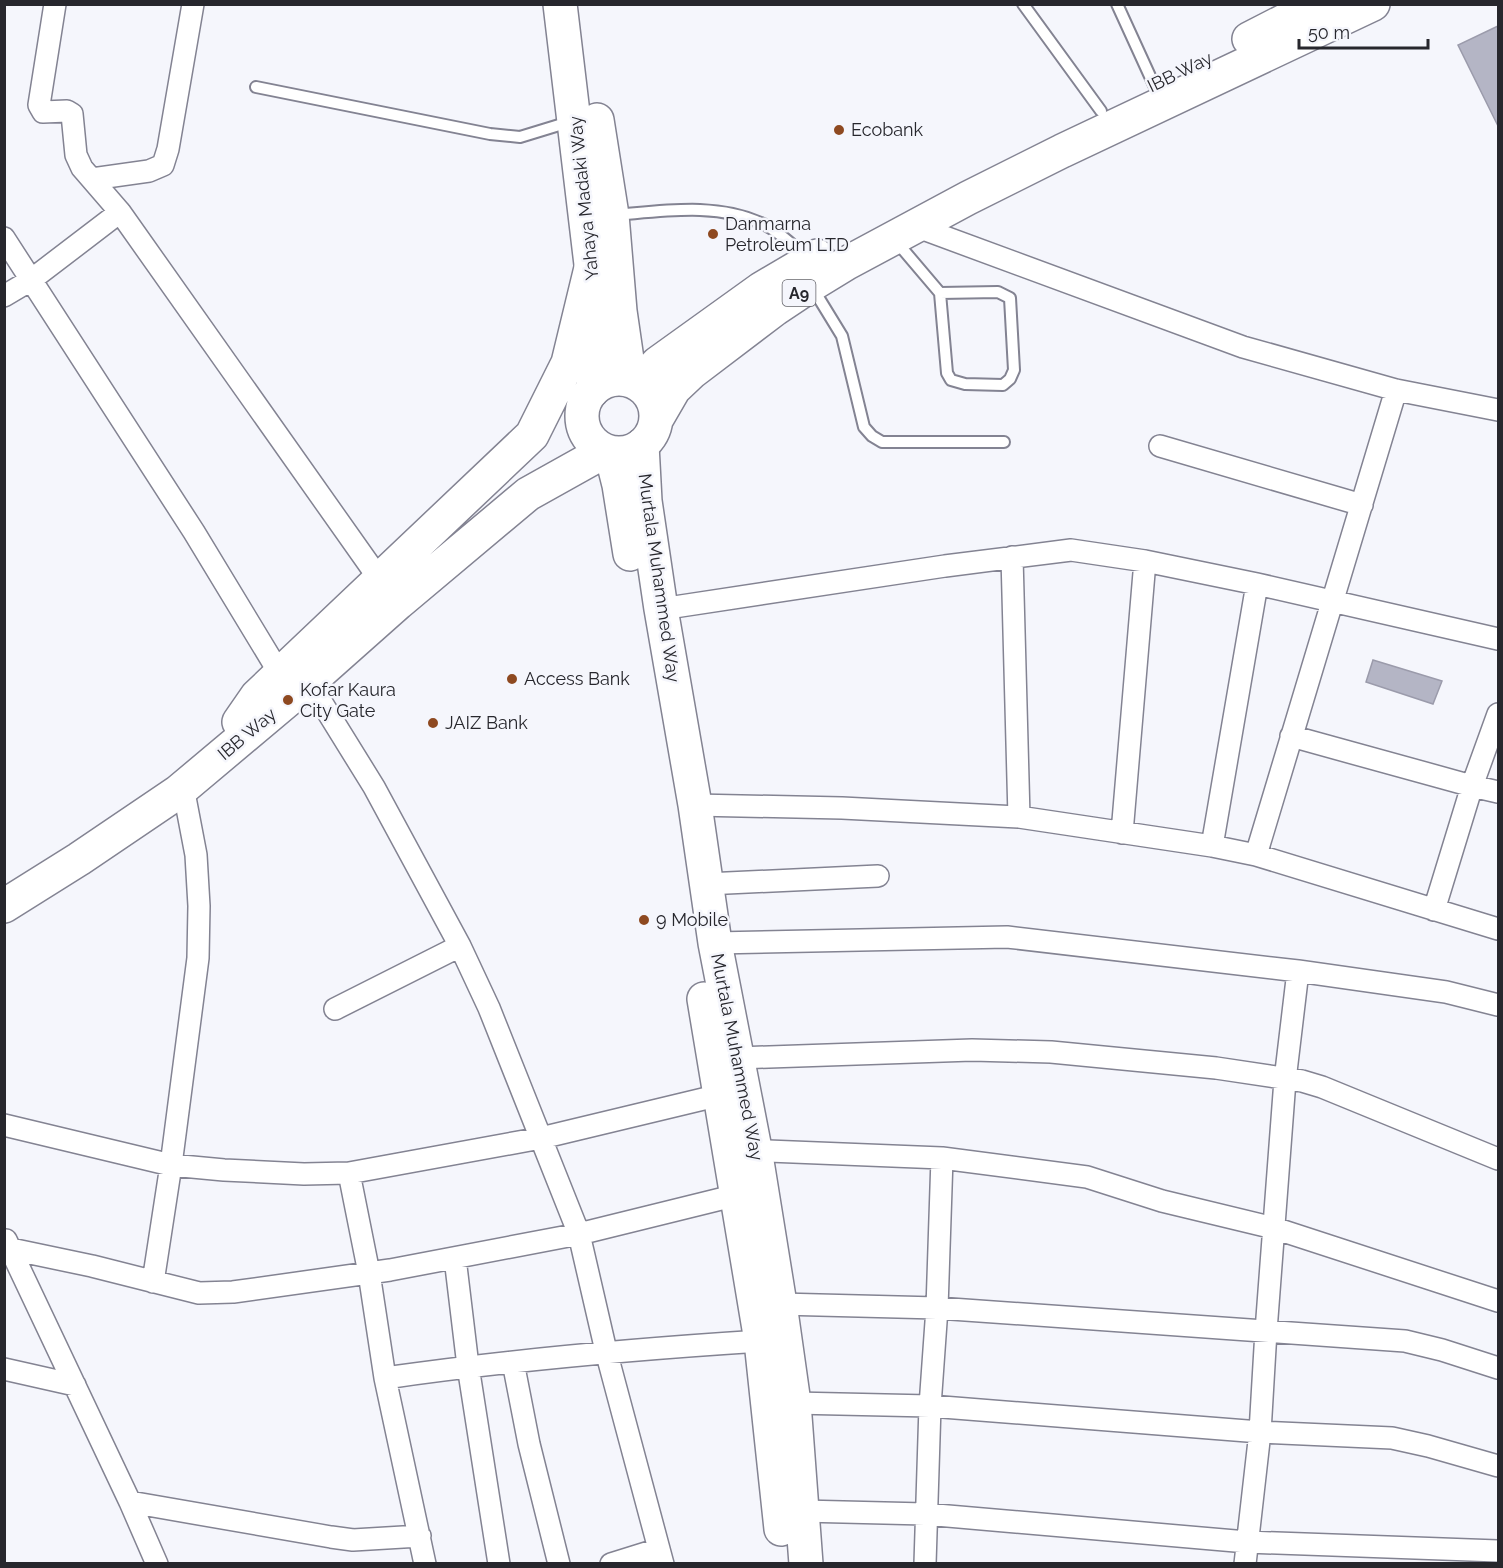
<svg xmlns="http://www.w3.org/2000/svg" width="1503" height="1568" font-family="Raleway,sans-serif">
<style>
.building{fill:#b4b5c5;stroke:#9b9bab;stroke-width:1.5}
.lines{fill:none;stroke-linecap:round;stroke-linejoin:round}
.lane-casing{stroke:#838392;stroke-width:14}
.street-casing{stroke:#838392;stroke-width:24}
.primary-casing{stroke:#838392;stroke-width:36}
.highway-casing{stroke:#838392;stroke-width:36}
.lane{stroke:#fff;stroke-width:10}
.street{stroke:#fff;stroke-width:21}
.primary{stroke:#fff;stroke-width:33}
.highway{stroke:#fff;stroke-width:33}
.poi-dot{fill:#8e4920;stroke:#f5f6fc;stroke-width:2}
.labels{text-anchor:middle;stroke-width:5;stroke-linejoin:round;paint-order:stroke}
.shield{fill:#f5f6fc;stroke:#65656b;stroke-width:1.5}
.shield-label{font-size:16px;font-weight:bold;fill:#27272d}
.street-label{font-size:18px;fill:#27272d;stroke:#f5f6fc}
.poi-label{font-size:18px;fill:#27272d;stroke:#f5f6fc;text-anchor:start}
</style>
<rect width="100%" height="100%" fill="#f5f6fc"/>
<path class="building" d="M1498,26V126L1458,45Z
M1373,660L1442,681L1433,704L1366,682Z"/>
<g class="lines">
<g class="lane-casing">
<path id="lane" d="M1023,4L1101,111
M1117,4L1154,85
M256,87L490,134L520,137L569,122
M615,215C664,211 717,202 763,224C779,231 794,247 808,258
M895,240L940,293L947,373L951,380L965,384L1003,385L1010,379L1014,370L1010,298L998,292L940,293
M812,287L842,336L864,427L872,436L882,442H1004"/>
</g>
<g class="street-casing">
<path id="street" d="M55,4L39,105L43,112L67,111L72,114L76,155L82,168L120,212L380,580
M92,179L149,171L163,165L168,149L193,4
M915,226L1243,347L1396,390L1498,410
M4,238L194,532L280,674
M4,296L31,280L120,212
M1160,446L1362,505
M1012,557L1019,817
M661,609L945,566L1071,550L1145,561L1257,584L1498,639
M309,682L374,787L460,946L489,1008L579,1234L606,1351L663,1564
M1291,736L1472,786L1498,792
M695,805L842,808L1019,817L1212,846L1256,855L1498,929
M1122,833L1145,561
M1212,846L1257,584
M1256,855L1396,390
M706,884L878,876
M1434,910L1472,786L1498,714
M715,943L1007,937L1298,971L1446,992L1498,1005
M335,1009L460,946
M738,1058L972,1050L1051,1052L1216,1068L1302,1081L1322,1087L1498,1159
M4,1125L171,1165L224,1170L304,1174L349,1173L541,1138L720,1095
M745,1150L942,1158L1087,1177L1162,1201L1274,1228L1498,1301
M349,1173L369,1273L385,1378L425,1564
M6,1240L130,1502L157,1564
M11,1249L92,1266L199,1293L233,1292L390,1270L579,1234L737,1195
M455,1258L468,1366L499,1564
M153,1282L171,1165L198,958L199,906L196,855L183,787
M780,1304L937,1308L1405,1341L1442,1350L1498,1368
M513,1362L529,1444L559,1564
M4,1369L75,1385
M385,1378C510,1360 635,1349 761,1341
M794,1403L930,1406L1260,1432L1392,1438L1428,1446L1498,1466
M130,1502L331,1537L353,1540L420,1536
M802,1511L925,1514L1247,1542L1498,1551
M611,1564L659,1549
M925,1564L930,1406L937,1308L942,1158
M1245,1564L1260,1432L1266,1331L1285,1080L1298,971"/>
</g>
<g class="primary-casing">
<path id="primary" d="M560,4L600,340L592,391
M597,120L612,215L620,311L630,380
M642,445L645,501L661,609L695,805L715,943L755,1149L780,1304L794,1403L806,1564
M611,453L619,485L630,554
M704,999L761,1341L781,1529"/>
</g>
<g class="highway-casing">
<path id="highway" d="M1249,39L1317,4
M582 416a37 37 0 1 1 74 0a37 37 0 1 1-74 0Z
M638,384L658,363L761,289L817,256
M656,420L674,389L692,372L775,309L811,285L847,263L968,198L1062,151L1373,4
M239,722L257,696L532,435L568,363L591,268
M4,906L79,859L178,792L309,682L398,603L528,494L605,451"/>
</g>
<use href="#lane" class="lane"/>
<use href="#street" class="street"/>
<use href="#primary" class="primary"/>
<use href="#highway" class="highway"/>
</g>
<g class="poi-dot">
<circle cx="839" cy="130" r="6"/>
<circle cx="713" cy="234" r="6"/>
<circle cx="512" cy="679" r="6"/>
<circle cx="288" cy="700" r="6"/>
<circle cx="433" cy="723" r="6"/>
<circle cx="644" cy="920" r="6"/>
</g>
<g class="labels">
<rect class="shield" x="782.5" y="280" width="33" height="26" rx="4.5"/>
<g class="shield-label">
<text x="799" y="299">A9</text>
</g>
<g class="street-label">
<text transform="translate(1180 72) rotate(-26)" y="6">IBB Way</text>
<text transform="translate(584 198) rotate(-96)" y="6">Yahaya Madaki Way</text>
<text transform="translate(659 578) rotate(82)" y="6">Murtala Muhammed Way</text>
<text transform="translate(247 734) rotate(-40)" y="6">IBB Way</text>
<text transform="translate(737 1057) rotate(79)" y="6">Murtala Muhammed Way</text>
</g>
<g class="poi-label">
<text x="851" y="136">Ecobank</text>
<text x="725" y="230">Danmarna<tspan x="725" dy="21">Petroleum LTD</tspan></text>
<text x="524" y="685">Access Bank</text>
<text x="300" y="696">Kofar Kaura<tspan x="300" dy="21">City Gate</tspan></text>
<text x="445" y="729">JAIZ Bank</text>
<text x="656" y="926">9 Mobile</text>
</g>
</g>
<rect width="1503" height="1568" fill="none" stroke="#27272d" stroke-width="12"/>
<path d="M1299 39v9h129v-9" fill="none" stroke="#27272d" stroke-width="3"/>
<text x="1308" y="39" font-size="18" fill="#27272d" stroke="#f5f6fc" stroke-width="4.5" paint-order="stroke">50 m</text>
</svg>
